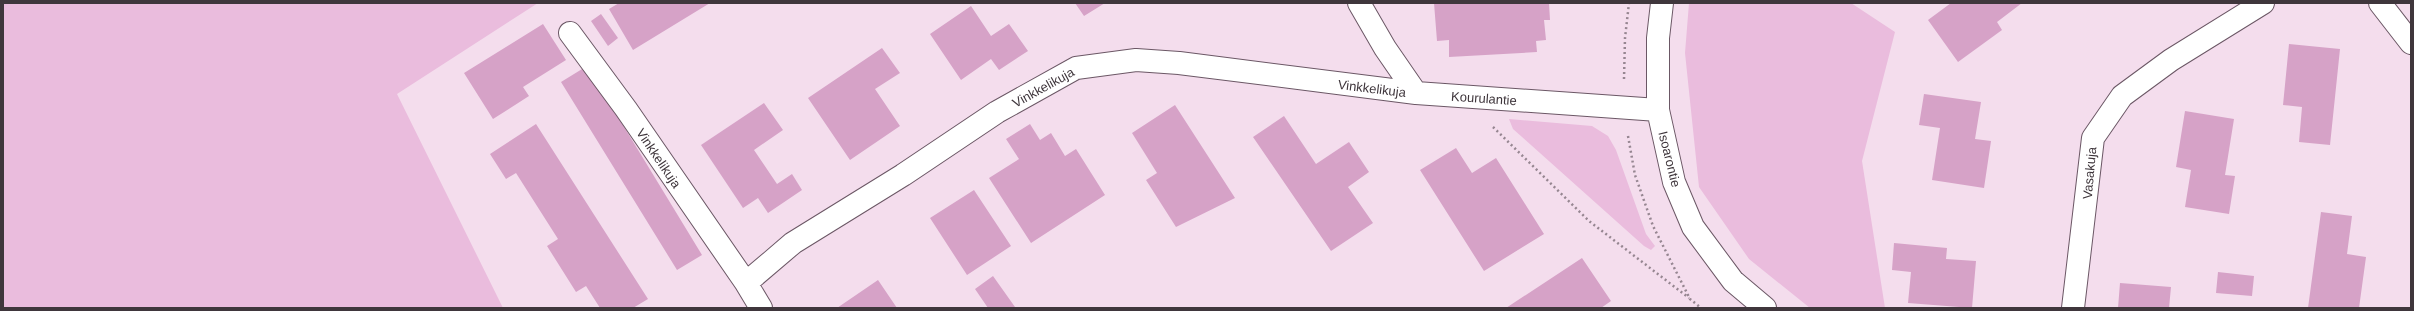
<svg xmlns="http://www.w3.org/2000/svg" width="2414" height="311" font-family="Helvetica,sans-serif">
<style>
.green{fill:#eabcdd}
.building{fill:#d6a2c7}
.lines{fill:none;stroke-linecap:round;stroke-linejoin:round}
.minor-casing{stroke:#6b5765;stroke-width:24}
.path{stroke:#968691;stroke-width:2.5;stroke-dasharray:2 3;stroke-linecap:butt}
.minor{stroke:#fff;stroke-width:22}
.labels{text-anchor:middle;stroke-width:3;stroke-linejoin:round;paint-order:stroke}
.street-label{font-size:13px;fill:#3f363c;stroke:#fff}
</style>
<rect width="100%" height="100%" fill="#f4dded"/>
<path class="green" d="M3,3H538L397,94L503,308H3Z
M1689,3H1851L1895,32L1862,161L1885,308H1810L1749,259L1699,187L1685,53Z
M1509,119L1592,126L1608,136L1616,150L1646,234L1655,246L1651,250L1644,246L1513,129Z"/>
<path class="building" d="M619,3H710L633,50L609,9Z
M1075,3H1105L1084,16Z
M1434,3H1549L1550,20H1544L1546,40L1536,41L1537,52L1449,57V40L1437,41Z
M1951,3H2022L1997,22L2002,30L1958,62L1928,20Z
M971,6L991,36L1009,24L1028,51L999,70L991,59L961,80L930,34Z
M601,14L618,38L608,46L591,21Z
M543,24L566,60L523,87L529,96L493,119L464,73Z
M2289,44L2340,49L2330,145L2299,142L2302,107L2283,105Z
M882,48L900,73L875,89L900,126L850,160L808,98Z
M587,66L702,255L677,270L561,82Z
M1924,94L1981,102L1975,139L1991,141L1984,188L1932,180L1940,128L1919,125Z
M764,103L783,130L754,150L777,184L792,174L802,190L768,213L758,198L743,208L701,145Z
M1175,105L1235,198L1176,227L1146,180L1157,173L1132,133Z
M2185,111L2234,119L2225,175L2235,176L2229,214L2185,207L2191,170L2176,167Z
M1284,116L1316,164L1349,142L1369,172L1348,187L1373,223L1331,251L1253,137Z
M536,124L648,299L633,308H600L586,286L576,292L547,246L558,239L516,173L506,179L490,154Z
M1030,124L1040,140L1051,133L1065,156L1076,149L1105,195L1031,243L989,178L1019,159L1006,139Z
M1456,148L1472,173L1496,158L1544,234L1484,271L1420,170Z
M974,190L1011,246L967,275L930,218Z
M2321,212L2352,216L2347,254L2366,257L2359,308H2308Z
M1894,243L1947,248L1946,259L1976,261L1972,308L1908,303L1911,272L1892,270Z
M1582,258L1611,301L1601,308H1506Z
M2218,272L2254,276L2252,296L2216,293Z
M993,276L1015,307L1013,308H988L975,289Z
M878,280L897,308H837Z
M2120,283L2171,287L2169,308H2118Z"/>
<g class="lines">
<g class="minor-casing">
<path id="minor" d="M1359,3L1385,48L1416,93L1658,110
M1662,3L1658,38V110L1674,182L1693,227L1733,281L1765,308
M2380,3L2411,43
M570,33L626,109L746,283
M761,308L746,283L793,243L903,175L997,112L1076,68L1136,60L1179,63L1416,93
M2073,308L2093,138L2122,96L2171,60L2263,3"/>
</g>
<path class="path" d="M1624,79L1625,38L1629,3
M1493,127L1589,221L1689,298
M1628,136L1635,175L1653,226L1690,299L1701,308"/>
<use href="#minor" class="minor"/>
</g>
<g class="labels">
<g class="street-label">
<text transform="translate(1043 87) rotate(-29)" y="5">Vinkkelikuja</text>
<text transform="translate(1372 88) rotate(7)" y="5">Vinkkelikuja</text>
<text transform="translate(1484 98) rotate(4)" y="5">Kourulantie</text>
<text transform="translate(659 158) rotate(56)" y="5">Vinkkelikuja</text>
<text transform="translate(1670 159) rotate(76)" y="5">Isoarontie</text>
<text transform="translate(2089 173) rotate(-85)" y="5">Vasakuja</text>
</g>
</g>
<rect width="2414" height="311" fill="none" stroke="#3f363c" stroke-width="8"/>
</svg>
